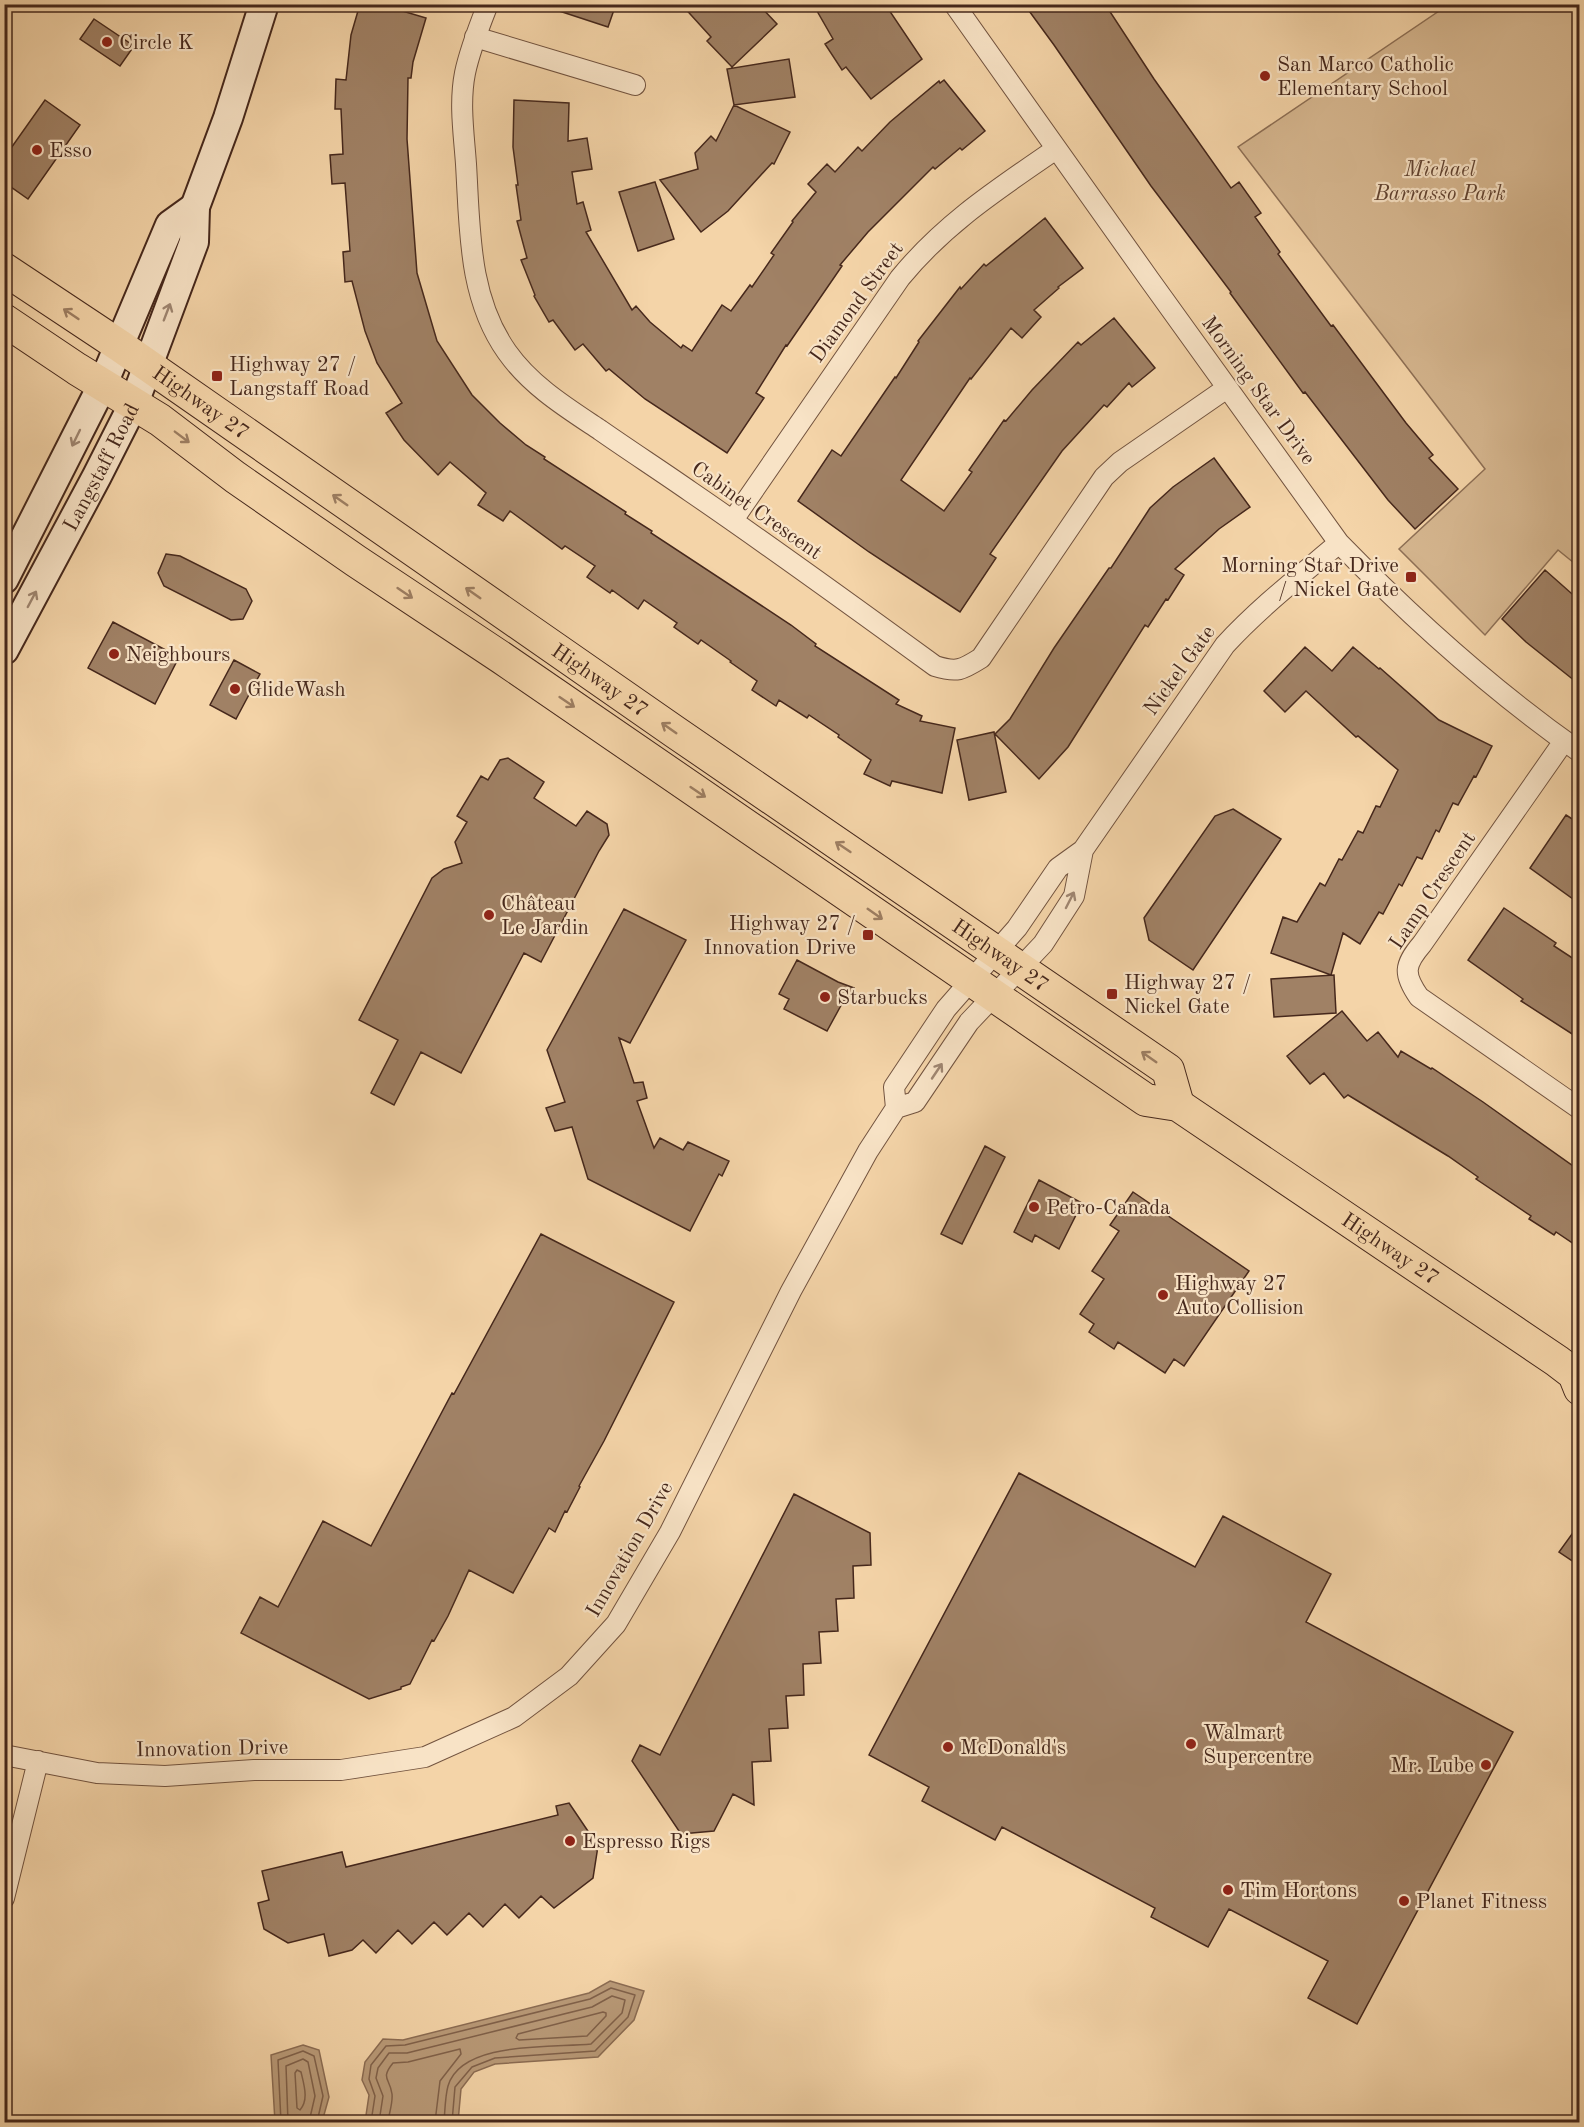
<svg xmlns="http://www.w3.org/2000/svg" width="1584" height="2127" font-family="'Old Standard TT',serif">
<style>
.green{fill:#d6b790;stroke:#8e7056;stroke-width:1.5}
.water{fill:#b99a78;stroke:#8b6c53;stroke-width:1.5}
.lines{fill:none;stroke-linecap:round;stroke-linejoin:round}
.shore{stroke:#80614a;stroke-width:1.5}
.building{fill:#a08165;stroke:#46281c;stroke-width:1.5}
.street-casing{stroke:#72533f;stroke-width:22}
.secondary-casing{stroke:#46281c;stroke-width:32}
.primary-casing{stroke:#46281c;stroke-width:34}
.street{stroke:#f8e3c6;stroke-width:20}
.secondary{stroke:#f8e3c6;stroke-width:28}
.primary{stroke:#f4d4a8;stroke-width:32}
.oneway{stroke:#9f8671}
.oneway2{stroke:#9d7e62}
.poi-dot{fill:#8f2418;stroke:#f8e3c6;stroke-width:2}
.labels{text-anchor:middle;stroke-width:4.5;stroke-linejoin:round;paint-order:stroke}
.poi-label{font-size:21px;fill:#46281c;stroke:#f8e3c6;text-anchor:start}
.park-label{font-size:21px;font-style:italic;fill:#634533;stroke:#f8e3c6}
.street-label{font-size:21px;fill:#46281c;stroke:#f8e3c6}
</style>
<rect width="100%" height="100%" fill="#f4d4a8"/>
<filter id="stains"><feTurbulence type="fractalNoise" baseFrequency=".00333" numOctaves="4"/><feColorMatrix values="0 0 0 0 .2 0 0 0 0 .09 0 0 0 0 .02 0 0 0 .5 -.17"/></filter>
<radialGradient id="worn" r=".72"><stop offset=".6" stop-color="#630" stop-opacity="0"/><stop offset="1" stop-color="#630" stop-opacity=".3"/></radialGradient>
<path class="green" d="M1448,5H1579V567L1558,550L1485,635L1399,549L1485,469L1238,147Z"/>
<path class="water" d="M610,1981L644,1991L634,2020L598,2057L495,2064L474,2072L461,2089L458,2122H365L369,2095L362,2080L365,2062L383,2039L403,2040L589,1993Z
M303,2045L319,2050L329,2097L322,2122H275L271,2055Z"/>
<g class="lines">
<path class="shore" d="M603,2012L606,2013V2016L587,2036L519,2040L516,2038L518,2034Z
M297,2070L301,2072C304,2085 309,2100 300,2110L297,2108L295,2073Z
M281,2122L278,2060L303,2051L314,2056L323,2096L317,2122
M288,2122L286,2066L303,2059L308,2062L315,2096L309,2122
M371,2122L375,2096L369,2079L371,2065L386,2046L405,2045L590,1999L611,1988L635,1995L628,2017L595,2051L495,2058L472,2067L455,2087L452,2122
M379,2122L383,2096L376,2078L378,2068L389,2053H407L592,2007L612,1996L625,2000L622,2013L591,2044C554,2048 461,2040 448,2086C445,2097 445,2111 444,2122
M388,2122C389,2113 393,2103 392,2094C390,2078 380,2079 393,2063L408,2062L460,2049L461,2054L440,2081L435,2122"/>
</g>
<path class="building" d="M360,4H379L426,18L413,62L411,78H408L407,139L417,273L437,341L472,395L500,423L526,445L545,457L544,459L626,512L625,514L652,531L651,533L791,625L816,644L815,646L899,700L896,704L922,716L920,721L955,728L942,793L892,781L890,786L864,774L871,760L838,737L839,735L809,715L807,718L779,700L776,706L752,690L757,681L730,662L731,661L701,640L698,644L674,627L677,623L644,600L638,609L612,590L610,593L587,577L595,566L565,546L562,549L510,511L503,521L478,505L486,493L450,462L438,475L404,440L386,413L402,403L377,363L365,331L352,281L345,282L343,252L350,251L345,183L332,184L330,155L343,154L341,109H335L336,79L346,80L351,35Z
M551,4H616L608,27L550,8Z
M681,4H758L777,24L732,67L707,41L711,37Z
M813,4H885L922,59L871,99L846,67L842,70L825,44L833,39Z
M1024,4H1105L1154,79L1231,188L1239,182L1261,213L1255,217L1280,252L1278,254L1331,326L1333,325L1406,423L1433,455L1429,458L1458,489L1415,529L1388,500L1305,392L1303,393L1230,293L1231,292L1151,186L1054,45Z
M94,19L134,46L120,66L80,39Z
M789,59L795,97L734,105L727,69Z
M944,80L985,131L962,150L960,148L935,169L933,167L868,232L840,265L842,266L787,346L786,345L756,393L764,398L727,453L645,399L609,369L606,371L583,344L575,350L553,320L549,322L534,296L535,295L521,260L527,258L517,221L521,220L516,185H518L513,147L514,100L569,103L568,141L587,138L592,169L572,172L577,204L583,202L591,230L586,232L632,310L636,306L650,322L681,348L683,345L692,351L722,305L731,311L750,285L752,287L774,255L771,253L793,222L792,221L816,192L808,184L827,164L835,172L858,147L862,151L890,122L939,81L940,83Z
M45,100L80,125L28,199L4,182V158Z
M734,105L790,132L774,164L772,163L728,211L701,232L660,180L698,169L695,153L711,136L716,141Z
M655,182L674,239L638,251L619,192Z
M1045,218L1083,268L1058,287L1059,288L1034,310L1041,317L1022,338L1011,328L971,379L970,378L901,480L944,511L972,472L969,470L1004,420L1006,421L1032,390L1078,342L1081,345L1114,318L1155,368L1132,387L1129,383L1107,407L1104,405L1062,451L990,554L996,558L960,612L869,552L798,501L832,450L841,456L895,377L896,378L919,342L918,341L960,287L961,289L984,264L986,266Z
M1214,458L1250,507L1219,529L1175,569L1184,575L1168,600L1166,599L1148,627L1145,625L1068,747L1039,779L995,734L1010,719L1054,648L1109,568H1111L1150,508L1173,487Z
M166,554L180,556L246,589L252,601L243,619L231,620L164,586L158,573Z
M1545,570L1580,601V685L1526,642L1502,619Z
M113,622L179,657L155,704L88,668Z
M1305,647L1332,671L1353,647L1379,669L1380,668L1439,720L1492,746L1476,777L1474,776L1458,805L1453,803L1439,832L1436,830L1422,859L1417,857L1402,886L1399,884L1383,914L1379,912L1360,944L1343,933L1331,975L1271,953L1283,917L1297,922L1320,883L1325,886L1339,859L1342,860L1358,831L1363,833L1376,806L1380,807L1398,770L1358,736L1356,737L1306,691L1285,712L1264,691Z
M234,660L260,674L236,719L210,705Z
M994,732L1006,792L969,800L957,740Z
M508,758L544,782L534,798L576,826L587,811L607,824L609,835L599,851L541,962L524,953L461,1073L421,1052L394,1105L371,1093L398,1040L359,1020L432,878L444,869L462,863L455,842L467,822L457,816L481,776L488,780L500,760Z
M1233,809L1281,839L1193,970L1149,940L1144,918L1215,816Z
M1566,815L1580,824V904L1530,868Z
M1504,908L1556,943L1554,946L1580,963V1039L1521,1001L1523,999L1468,960Z
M624,909L686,940L630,1043L619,1038L634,1083L643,1082L647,1098L637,1101L654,1148L660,1138L683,1150L688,1142L729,1161L722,1176L719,1174L690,1231L588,1179L572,1127L555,1131L546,1108L565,1102L547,1050Z
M797,960L838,982L854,988L847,1002L844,1000L827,1031L784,1009L789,999L779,994Z
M1334,975L1336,1013L1274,1017L1271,979Z
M1342,1011L1367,1041L1378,1032L1398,1057L1401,1051L1431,1069L1432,1068L1483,1102L1580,1171V1248L1556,1232L1554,1235L1529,1219L1531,1216L1476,1179L1478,1177L1448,1156L1348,1095L1344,1098L1324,1073L1310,1084L1287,1056Z
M985,1146L1005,1157L962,1244L941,1234Z
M1039,1180L1082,1203L1059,1249L1035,1235L1032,1242L1014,1232Z
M1133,1192L1249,1271L1184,1366L1174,1359L1165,1373L1118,1342L1114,1349L1089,1332L1094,1324L1080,1314L1104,1279L1092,1271L1119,1231L1110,1225Z
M541,1234L674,1302L604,1441L579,1486L580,1487L567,1512L565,1511L555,1532L549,1528L513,1593L469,1570L448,1616L434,1641L432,1640L410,1684L401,1687V1689L369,1699L241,1633L260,1597L278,1607L323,1521L371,1546L452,1393L454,1394Z
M1019,1473L1195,1567L1223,1516L1331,1574L1306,1622L1513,1732L1357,2024L1308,1998L1328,1961L1229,1909L1208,1947L1151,1917L1155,1908L1002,1827L995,1840L922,1801L929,1787L869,1755Z
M794,1494L870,1533L871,1565L853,1566L854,1598L836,1599L838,1631L819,1632L821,1663L803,1664L804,1695L786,1696L788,1728L769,1729L771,1761L752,1762L754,1805L733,1794L714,1831L681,1834L632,1761L640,1745L660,1755Z
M1580,1523V1566L1559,1552Z
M569,1803L598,1846L593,1878L554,1908L541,1896L519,1918L505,1904L483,1927L469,1913L447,1935L434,1922L412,1944L398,1930L376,1953L363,1940L352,1950L329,1956L324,1934L288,1943L264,1929L258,1903L269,1900L262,1871L342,1852L346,1867L558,1815L556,1806Z"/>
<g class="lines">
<g class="street-casing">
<path id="street" d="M488,4C479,27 470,49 465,73C459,103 464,135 466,164C470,229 468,297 507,352C531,386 567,408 600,430C630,451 661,471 691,492C773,548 854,607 935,666C957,673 962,670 981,658L1104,477L1120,462L1227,388
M954,4L1149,279L1339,543C1413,619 1493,691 1580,752
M475,37L635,85
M733,520L900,278C945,223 998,189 1056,149
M1564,741L1422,944C1404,965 1403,974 1419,997L1580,1109
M896,1108L894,1087L946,1009L1017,928L1058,868L1083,850L1225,645C1260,607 1300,576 1339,543
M4,1755L97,1773L165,1776L254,1770H341L425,1757L514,1717L569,1676L616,1624L670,1532L791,1291L868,1151L896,1108L915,1102L969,1022L1043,944L1074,896L1083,850
M4,1898L38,1761"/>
</g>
<g class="secondary-casing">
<g id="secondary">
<path d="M4,579L102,386L170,225L195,207"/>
<path id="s1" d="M4,650L97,476L134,403L194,242L195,207L228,118L264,4"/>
</g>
</g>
<g class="primary-casing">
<g id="primary">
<path id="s2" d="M4,269L120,346L675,732L1168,1070L1178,1105"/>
<path id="s3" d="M4,320L77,369L160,420L235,477L356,561L502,658L1146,1100L1178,1105L1557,1361L1574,1374L1580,1389"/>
</g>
</g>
<use href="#street" class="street"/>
<use href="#secondary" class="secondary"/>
<use href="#primary" class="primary"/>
</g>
<defs><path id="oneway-shaft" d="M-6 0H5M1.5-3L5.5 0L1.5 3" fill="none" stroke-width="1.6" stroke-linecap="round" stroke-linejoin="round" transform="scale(1.5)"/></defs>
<g class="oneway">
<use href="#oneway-shaft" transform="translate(167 312) rotate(-69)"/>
<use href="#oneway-shaft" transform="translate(76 438) rotate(116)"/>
<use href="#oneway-shaft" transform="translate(32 599) rotate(-62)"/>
<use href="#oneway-shaft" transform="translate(1070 900) rotate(-63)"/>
<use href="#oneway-shaft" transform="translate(937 1071) rotate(-56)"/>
</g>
<g class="oneway2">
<use href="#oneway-shaft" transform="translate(71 314) rotate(-146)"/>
<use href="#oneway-shaft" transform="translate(182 437) rotate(37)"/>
<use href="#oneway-shaft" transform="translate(340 500) rotate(-145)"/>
<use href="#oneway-shaft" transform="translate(405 593) rotate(34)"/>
<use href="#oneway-shaft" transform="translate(473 593) rotate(-145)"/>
<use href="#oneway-shaft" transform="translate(567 702) rotate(34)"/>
<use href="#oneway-shaft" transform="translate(669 728) rotate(-145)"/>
<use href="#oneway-shaft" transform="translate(698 792) rotate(34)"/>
<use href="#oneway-shaft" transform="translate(843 847) rotate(-146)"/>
<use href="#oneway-shaft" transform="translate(875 914) rotate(35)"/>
<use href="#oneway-shaft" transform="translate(1149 1057) rotate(-145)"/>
</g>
<g class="poi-dot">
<circle cx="107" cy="42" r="6"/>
<circle cx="1265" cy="76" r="6"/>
<circle cx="37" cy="150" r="6"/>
<rect x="211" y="370" width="12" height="12" rx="3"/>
<rect x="1405" y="571" width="12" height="12" rx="3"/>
<circle cx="114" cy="654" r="6"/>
<circle cx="235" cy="689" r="6"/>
<circle cx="489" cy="915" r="6"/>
<rect x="862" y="929" width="12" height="12" rx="3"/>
<rect x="1106" y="988" width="12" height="12" rx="3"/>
<circle cx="825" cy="997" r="6"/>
<circle cx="1034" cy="1207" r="6"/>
<circle cx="1163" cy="1295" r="6"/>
<circle cx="1191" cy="1744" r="6"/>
<circle cx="948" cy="1747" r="6"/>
<circle cx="1486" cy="1765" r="6"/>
<circle cx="570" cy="1841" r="6"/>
<circle cx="1228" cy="1890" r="6"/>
<circle cx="1404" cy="1901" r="6"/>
</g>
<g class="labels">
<g class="poi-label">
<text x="119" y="49">Circle K</text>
<text x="1277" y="71">San Marco Catholic<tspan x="1277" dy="24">Elementary School</tspan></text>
<text x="49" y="157">Esso</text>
<text x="229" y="371">Highway 27 /<tspan x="229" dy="24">Langstaff Road</tspan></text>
<text x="1399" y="572" text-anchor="end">Morning Star Drive<tspan x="1399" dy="24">/ Nickel Gate</tspan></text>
<text x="126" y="661">Neighbours</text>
<text x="247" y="696">GlideWash</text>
<text x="501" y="910">Château<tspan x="501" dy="24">Le Jardin</tspan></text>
<text x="856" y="930" text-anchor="end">Highway 27 /<tspan x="856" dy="24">Innovation Drive</tspan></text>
<text x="1124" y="989">Highway 27 /<tspan x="1124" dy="24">Nickel Gate</tspan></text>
<text x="837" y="1004">Starbucks</text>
<text x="1046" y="1214">Petro-Canada</text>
<text x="1175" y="1290">Highway 27<tspan x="1175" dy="24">Auto Collision</tspan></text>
<text x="1203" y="1739">Walmart<tspan x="1203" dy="24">Supercentre</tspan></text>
<text x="960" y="1754">McDonald's</text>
<text x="1474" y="1772" text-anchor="end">Mr. Lube</text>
<text x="582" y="1848">Espresso Rigs</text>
<text x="1240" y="1897">Tim Hortons</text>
<text x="1416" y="1908">Planet Fitness</text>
</g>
<g class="park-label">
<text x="1440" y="176">Michael<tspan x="1440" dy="24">Barrasso Park</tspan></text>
</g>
<g class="street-label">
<text transform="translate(856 302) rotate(-54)" y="7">Diamond Street</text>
<text transform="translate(1259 390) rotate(54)" y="7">Morning Star Drive</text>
<text dy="7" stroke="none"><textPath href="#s2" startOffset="238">Highway 27</textPath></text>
<text dy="7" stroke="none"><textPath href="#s1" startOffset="207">Langstaff Road</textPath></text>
<text transform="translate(757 510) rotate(35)" y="7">Cabinet Crescent</text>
<text transform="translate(1179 670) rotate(-54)" y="7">Nickel Gate</text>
<text dy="7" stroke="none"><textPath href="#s2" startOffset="724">Highway 27</textPath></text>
<text transform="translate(1432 890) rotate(-56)" y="7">Lamp Crescent</text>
<text dy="7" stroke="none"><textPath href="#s2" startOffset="1210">Highway 27</textPath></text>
<text dy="7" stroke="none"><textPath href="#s3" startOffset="1672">Highway 27</textPath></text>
<text transform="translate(629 1549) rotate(-60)" y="7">Innovation Drive</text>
<text transform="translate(212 1748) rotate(-1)" y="7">Innovation Drive</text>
</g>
</g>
<rect width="1584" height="2127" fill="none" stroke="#f4d4a8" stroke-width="24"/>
<rect x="6" y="6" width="1572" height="2115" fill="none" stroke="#46281c" stroke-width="3"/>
<rect x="12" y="12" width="1560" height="2103" fill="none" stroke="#46281c" stroke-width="1.5"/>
<rect width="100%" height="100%" filter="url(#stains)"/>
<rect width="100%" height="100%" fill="url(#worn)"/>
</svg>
